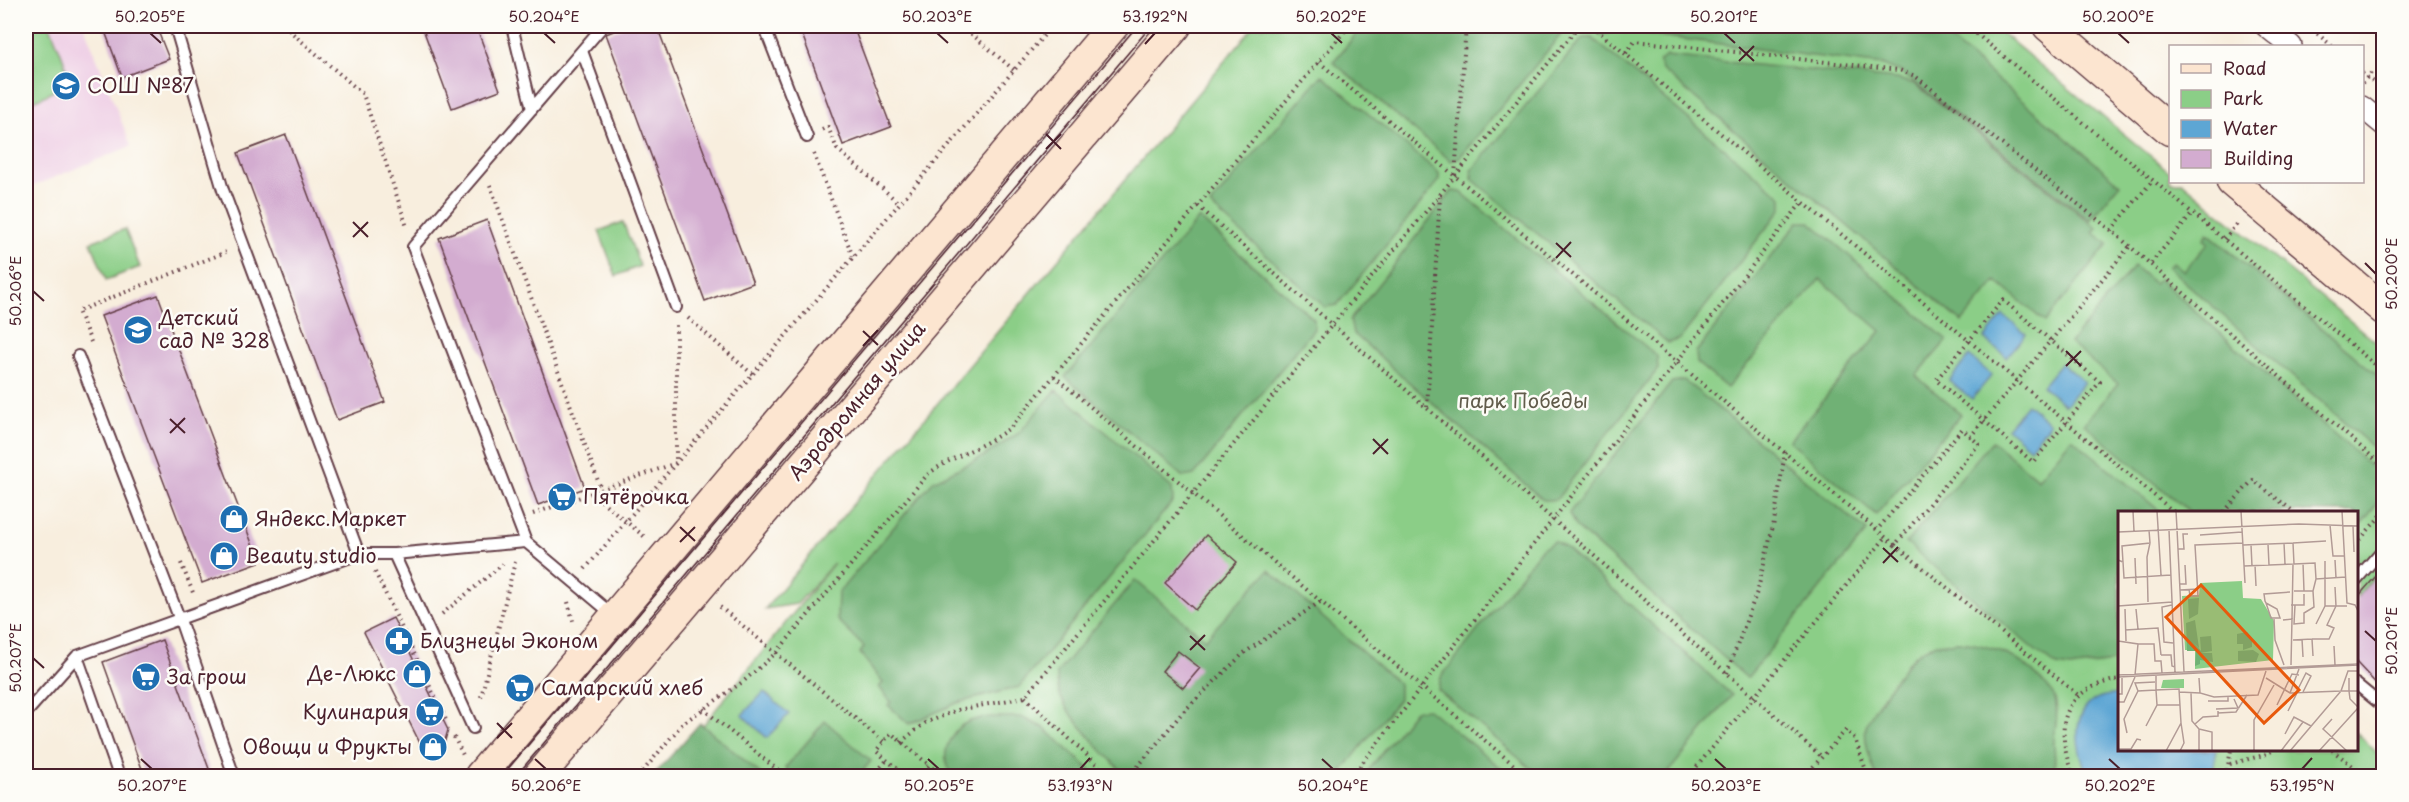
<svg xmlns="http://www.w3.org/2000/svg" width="2409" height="802" font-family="'Playpen Sans',sans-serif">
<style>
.built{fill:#efd0e6}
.green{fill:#8bce87;stroke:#6a7659;stroke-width:1.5}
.forest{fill:#70b174;stroke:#5d6850;stroke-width:1.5}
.water{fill:#5da6d4;stroke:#546280;stroke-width:1.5}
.building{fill:#d3acd0}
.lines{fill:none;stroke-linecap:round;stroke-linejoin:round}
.lane-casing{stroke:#643e46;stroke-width:14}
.street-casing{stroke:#643e46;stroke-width:24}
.secondary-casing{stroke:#643e46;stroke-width:33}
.path{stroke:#643e46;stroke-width:4;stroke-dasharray:1.5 4.5;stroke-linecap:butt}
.lane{stroke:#fff;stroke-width:10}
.street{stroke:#fff;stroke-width:21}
.secondary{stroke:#fce5d0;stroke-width:30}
.tram{stroke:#4a1f2b;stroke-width:1.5}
.ticks{fill:none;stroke:#4a1f2b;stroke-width:2}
.labels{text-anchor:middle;stroke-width:5;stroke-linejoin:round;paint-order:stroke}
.poi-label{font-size:20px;fill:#4a1f2b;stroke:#fdfcf7;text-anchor:start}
.street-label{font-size:20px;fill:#4a1f2b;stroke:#fdfcf7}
.park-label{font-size:20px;fill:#615c4b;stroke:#fdfcf7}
.inset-road{fill:none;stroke:#b29b96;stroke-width:1.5}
.view{fill:#e8590c;fill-opacity:0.15;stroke:#e8590c;stroke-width:3}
.inset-edge{fill:none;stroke:#4a1f2b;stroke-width:3}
.neatline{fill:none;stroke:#4a1f2b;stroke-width:2}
.ticks-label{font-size:15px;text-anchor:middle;fill:#4a1f2b}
</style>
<rect width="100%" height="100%" fill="#fdfcf7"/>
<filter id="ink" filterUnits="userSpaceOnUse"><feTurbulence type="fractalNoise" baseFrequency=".0167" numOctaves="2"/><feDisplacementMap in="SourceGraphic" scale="12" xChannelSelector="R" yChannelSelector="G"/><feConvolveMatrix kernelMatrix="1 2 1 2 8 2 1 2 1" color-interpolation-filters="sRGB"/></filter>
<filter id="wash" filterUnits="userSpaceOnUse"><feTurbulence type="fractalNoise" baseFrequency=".008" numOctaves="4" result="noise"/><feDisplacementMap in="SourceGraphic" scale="24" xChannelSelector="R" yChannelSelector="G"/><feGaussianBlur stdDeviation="1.35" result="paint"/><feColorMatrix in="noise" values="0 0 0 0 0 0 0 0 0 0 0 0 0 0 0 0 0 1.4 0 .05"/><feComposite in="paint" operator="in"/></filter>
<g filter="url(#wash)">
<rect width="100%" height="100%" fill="#f8eede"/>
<path class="built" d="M26,26H84L131,146L26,189Z"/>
<path class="green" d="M26,26H50C69,75 82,82 26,104Z
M1254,26H1993L2170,172V182H2182L2383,348V565L2357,598L2356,512H2120V750H2356L2357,733L2383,759V776H662L834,563L797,604L765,609Z
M623,222L640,266L616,276L599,231Z
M125,229L140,267L106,280L91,242Z"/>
<path class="forest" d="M1363,26H1568L1459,158L1451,161L1333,62Z
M1591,26H1934L2120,184L2090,220L1901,72L1883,65L1628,32L1614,31L1601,35Z
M1583,38H1592L1782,197V208L1680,339L1668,343L1472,179V170Z
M1666,56L1897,79L1915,84L2097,228L2093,232L2108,244L2045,322L1996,281L1962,322L1662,70L1659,62Z
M1322,75L1439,173V181L1337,305L1325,307L1210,205Z
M1452,191L1461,192L1657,356L1658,369L1556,500H1543L1353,333L1350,320Z
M1199,218L1314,319V329L1194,475L1183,477L1065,377Z
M1798,222H1810L1947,340L1916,376L1961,414L1876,515L1789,441L1881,331L1820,279L1727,388L1697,363L1696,352Z
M2208,233L2383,380V456L2168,267L2173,262L2184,271L2208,243L2204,239Z
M2134,266L2154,283L2159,279L2383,477V497L2357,529L2356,512H2190L2084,424L2118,384L2070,343Z
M1684,380L1867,531L1747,678L1575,526L1569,513L1672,382Z
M1056,390L1172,488L1173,501L1019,687L957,703L909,724L888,705L891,702L879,687L883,683L860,653L864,647L837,620L838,593L933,481L984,456L1019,433Z
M2072,438L2161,512H2120L2119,661L2070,668L2057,666L2036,651L1906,543L1992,441L2038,479Z
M1554,541L1566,548L1732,695L1665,776H1540L1438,690L1441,677L1542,548Z
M1269,570L1399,684V699L1338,776H1127C1111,761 1064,712 1059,692C1057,686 1057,679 1057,673L1135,580L1205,639Z
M1959,642C1992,645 2018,655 2041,680C2046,685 2053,692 2055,698C2059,712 2055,727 2054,740C2054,753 2057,765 2051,776H1876C1872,762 1863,742 1866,727C1869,714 1908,659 1919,652C1931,643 1944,643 1959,642Z
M1428,709L1511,776H1364L1415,710Z
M990,717H1021L1044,728L1097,776H954C937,762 948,731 966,723C973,719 983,718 990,717Z
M825,721L871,761L858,776H795L785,768Z
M700,723L763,776H653Z"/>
<path class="water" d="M2003,315L2026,334L2007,357L1984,339Z
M1969,356L1992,375L1972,399L1949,381Z
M2061,363L2084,382L2065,405L2042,386Z
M2027,404L2050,423L2030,448L2007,428Z
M764,692L789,714L767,738L742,715Z
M2119,694L2120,750H2217L2213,770L2210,776H2177C2174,769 2169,768 2161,769L2154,776H2088C2078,752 2068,716 2096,699C2102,695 2113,695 2119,694Z"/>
<g id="blocks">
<path class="building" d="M103,26H156L169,59L122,77Z
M422,26H476L500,90L452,108Z
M626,26H657L753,283L705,301L606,34Z
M799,26H853L891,127L843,145Z
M286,135L385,402L337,420L238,153Z
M487,220L585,488L538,505L439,238Z
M158,295L259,562L202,583L101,316Z
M1206,535L1237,562L1195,610L1165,583Z
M2384,567V692L2356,662V599Z
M393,618L448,730L443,747L426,755L364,632Z
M162,640L212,777H145L112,687L103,662Z
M1178,651L1200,668L1183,688L1162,671Z"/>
</g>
</g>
<g filter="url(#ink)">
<use href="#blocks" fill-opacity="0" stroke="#643e46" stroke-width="1.5"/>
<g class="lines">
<g class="lane-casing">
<path id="lane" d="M175,26L223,190L359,554
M512,26L532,109
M603,26L413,247L526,542L613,615
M764,26L807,137
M582,51L676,307
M78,356L180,620L234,776
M394,554L473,728
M2356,580L2384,548
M77,656L119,776
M2356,684L2384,707
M26,713L77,656L359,554H394L526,542"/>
</g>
<g class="street-casing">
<path id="street" d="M2266,26L2291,46
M2362,107L2384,125"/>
</g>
<g class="secondary-casing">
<path id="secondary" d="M2048,26L2170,130
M2232,182L2384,310
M480,776L1113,26
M539,776L1176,26"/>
</g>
<path class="path" d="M284,26L363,94L407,227
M962,26L1014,70
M1592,26L2174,512
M1967,26L2384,372
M2308,26L2332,46
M1626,53L1635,41L1899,70L1915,76L2111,230L2384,467
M1319,62L1877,530L1895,545L1979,444L1962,429L1877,530
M2362,73L2381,88
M2362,83L2372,72
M822,130L828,127L837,149L899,203
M814,154L853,257
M1455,175L1466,26
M490,185L601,489
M1198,206L1822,757
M2111,230L2153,180
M2224,239L2238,223
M2151,263L2193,213
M2003,300L2100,382L2033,462L1936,380Z
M688,318L752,374
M91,342L78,311L226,252
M1054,376L1527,776
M1427,407L1440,196
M1970,437L2130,246
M592,493L646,538
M2224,512L2253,480L2294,512
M533,514L676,463V323
M2356,544L2384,512
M1895,545L2078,695
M181,563L194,595
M585,569L1052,26
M375,572L447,722
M568,602L573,621
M720,607L884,742
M442,614L503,564
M1727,673L1758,589L1774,522L1785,452
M481,697L515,562
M1025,697L1109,776
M703,709L785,776
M454,737L463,755
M901,742L925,723L958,710L1025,697L1579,26
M2332,750L2366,776
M2230,764L2264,755L2274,750
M639,776L683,723L744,681L776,653L928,474C954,455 985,447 1011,427L1349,26
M873,776L887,760
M906,776L876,751L891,733L929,765
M920,776L929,765L942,776
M1130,776L1182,713L1244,653L1320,602
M1352,776L1803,201
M1689,776L1886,537
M1805,776L1846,730L1855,739L1868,776
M2073,776C2054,725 2061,689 2120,679
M2226,776L2231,750"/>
<use href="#lane" class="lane"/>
<use href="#street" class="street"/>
<use href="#secondary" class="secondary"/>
<path class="tram" d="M502,776L1137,26
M516,776L1151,26"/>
</g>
</g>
<path class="ticks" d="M150,33L161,43M544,33L555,43M937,33L948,43M1331,33L1342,43M1724,33L1735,43M2118,33L2129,43M1145,44L1155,33M1739,47L1754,61M1739,61L1754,46M1046,134L1061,149M1046,149L1061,134M353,222L368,237M353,237L368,222M1556,243L1571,257M1556,258L1571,242M2365,263L2376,274M33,291L44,301M863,331L878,345M863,346L878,330M2066,351L2081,366M2066,366L2081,351M170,419L185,433M170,433L185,418M1373,439L1388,454M1373,454L1388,439M680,527L695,541M680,542L695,527M1883,548L1898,562M1883,563L1898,547M2365,631L2376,641M1190,636L1205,650M1190,650L1205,635M33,658L44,668M497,723L512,738M497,738L512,723M141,759L152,769M535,759L546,769M928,759L939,769M1322,759L1333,769M1715,759L1726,769M2109,759L2120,769M1080,769L1090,758M2302,769L2312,758"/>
<defs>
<g id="school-disc" transform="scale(1.5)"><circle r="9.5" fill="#1f6fb2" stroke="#fdfcf7"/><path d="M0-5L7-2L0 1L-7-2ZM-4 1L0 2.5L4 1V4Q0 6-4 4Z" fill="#fff"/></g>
<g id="supermarket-disc" transform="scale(1.5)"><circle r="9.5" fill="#1f6fb2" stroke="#fdfcf7"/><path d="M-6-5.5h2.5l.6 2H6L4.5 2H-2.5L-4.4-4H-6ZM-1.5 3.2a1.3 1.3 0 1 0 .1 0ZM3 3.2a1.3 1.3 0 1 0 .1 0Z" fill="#fff"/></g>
<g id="shop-disc" transform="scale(1.5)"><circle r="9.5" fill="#1f6fb2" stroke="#fdfcf7"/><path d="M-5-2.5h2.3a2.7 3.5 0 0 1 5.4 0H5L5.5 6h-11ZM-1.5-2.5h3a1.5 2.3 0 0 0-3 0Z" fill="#fff"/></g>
<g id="pharmacy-disc" transform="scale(1.5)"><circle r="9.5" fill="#1f6fb2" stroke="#fdfcf7"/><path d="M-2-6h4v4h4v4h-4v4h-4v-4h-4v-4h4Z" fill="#fff"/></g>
</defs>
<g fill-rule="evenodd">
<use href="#school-disc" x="66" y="86"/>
<use href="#school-disc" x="138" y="330"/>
<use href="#supermarket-disc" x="562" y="497"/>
<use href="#shop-disc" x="234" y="519"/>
<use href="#shop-disc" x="224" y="556"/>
<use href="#pharmacy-disc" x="399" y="641"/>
<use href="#shop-disc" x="417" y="674"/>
<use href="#supermarket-disc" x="146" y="677"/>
<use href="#supermarket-disc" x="520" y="688"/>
<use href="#supermarket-disc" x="430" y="712"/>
<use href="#shop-disc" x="433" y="747"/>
</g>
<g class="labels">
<g class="poi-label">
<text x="87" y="93">СОШ №87</text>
<text x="159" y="325">Детский<tspan x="159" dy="23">сад № 328</tspan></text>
<text x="583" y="504">Пятёрочка</text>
<text x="255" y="526">Яндекс.Маркет</text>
<text x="245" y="563">Beauty studio</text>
<text x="420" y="648">Близнецы Эконом</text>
<text x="396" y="681" text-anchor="end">Де-Люкс</text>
<text x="167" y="684">За грош</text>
<text x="541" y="695">Самарский хлеб</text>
<text x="409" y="719" text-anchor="end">Кулинария</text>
<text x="412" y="754" text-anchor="end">Овощи и Фрукты</text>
</g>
<g class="street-label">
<text transform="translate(857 401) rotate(-50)" y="7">Аэродромная улица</text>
</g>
<g class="park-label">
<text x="1523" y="408">парк Победы</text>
</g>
</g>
<g transform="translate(2118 511)">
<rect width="240" height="240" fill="#f8eede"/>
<path d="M124,70L125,87L143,88L156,110L155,149L77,158V139H67L64,85L81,84L82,72ZM66,168V177H43L45,169Z" fill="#8bce87"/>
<path d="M81,87L80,103L71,108L70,88ZM77,109L81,137L75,131L83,140L82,126L93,125L94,140L82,142H94L95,151L82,149V153L77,155L78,140H69L68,112ZM129,121L134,127V136L125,139V133H119V123ZM135,139L141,143L138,151L120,150V140Z" fill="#70b174"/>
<path class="inset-road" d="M15,0L16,20M39,0L43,64M58,0L59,18M123,0L127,72M224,0L229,92L237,94L240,100M212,14L215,45H227M235,15L236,41M59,18L66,161M51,19L57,161M0,21L181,13L240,15M82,24L124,21M166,32L167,53M175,32L208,30M150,33L151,54M125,34L175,32L176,53L126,55M133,34L134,55M60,38H66L65,23H70M17,47L18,73M0,49L5,51L4,35L32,32L31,19M217,49L218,67M207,50V95H218L217,76M5,51L6,67L53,64M185,52L186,80M176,53L197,52L198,68L228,66M137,54L138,75M61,73H68L67,54M71,78L72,85H80L77,34L125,32M62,79L80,78M176,80H195L198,68M30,91L29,46L32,32M148,92L159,98L162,107H153L148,92L147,90L146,83L172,81M54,94L44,96L46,131L55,132M173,94H177L176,113L186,112V102L196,96L195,80M177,94H186V83M0,95L54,91M7,98L8,130M18,98L20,118M156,108L157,129L166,154M174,108L175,53M165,109L174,108L173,154M198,113L207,95M7,119L40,117L43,144M184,128L185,146M194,128H211L216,117L209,114L218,95H229M175,129L194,128L195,145M0,130L20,133L17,164M20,133H36L37,150H43L44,162M216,135L217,154M43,144H53L54,155L57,156M0,164L240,153M0,166L240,154M81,167L82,182L96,186L140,184L148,160M148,167L172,182L223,180L230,160H240M231,167V180H240M20,180L17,172L37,171M61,181L82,182M73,182L74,210L81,218V240M172,182L181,158M178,182L188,162L193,165L185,181M1,183H4V167M90,190H110V185M0,191H6L17,166M39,194H62M159,194L174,163L181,164M98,198L120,197L116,188M170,200L179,182M100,202L118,201L129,184M214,208L205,218L229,240M77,213L85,206L100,205V200M28,215L39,194L38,179L61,178L63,212L48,240M81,218L94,221V240M9,222L6,208L20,180L38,179V165M167,223L176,206L193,215M0,238H13L19,228L23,229M62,240L66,232L63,212M136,240V209L156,174M163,240L185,211M172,240L223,180H231L232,188L240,196M201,240L240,197"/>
<path class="view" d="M83,74L181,179L146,212L48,106Z"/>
<rect width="240" height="240" class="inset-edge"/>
</g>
<rect width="2409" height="802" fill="none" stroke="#fdfcf7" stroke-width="66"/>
<rect x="2169" y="45" width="195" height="138" fill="#fdfcf7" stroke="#b5a4a5" stroke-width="1.5"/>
<rect x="2181" y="64" width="30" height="9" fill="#fce5d0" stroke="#b5a4a5" stroke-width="1.5"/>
<text x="2223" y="75" font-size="18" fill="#4a1f2b">Road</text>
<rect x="2181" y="90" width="30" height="18" fill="#8bce87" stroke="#b5a4a5" stroke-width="1.5"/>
<text x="2223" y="105" font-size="18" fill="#4a1f2b">Park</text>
<rect x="2181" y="120" width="30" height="18" fill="#5da6d4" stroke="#b5a4a5" stroke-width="1.5"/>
<text x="2223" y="135" font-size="18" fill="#4a1f2b">Water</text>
<rect x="2181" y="150" width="30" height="18" fill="#d3acd0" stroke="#b5a4a5" stroke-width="1.5"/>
<text x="2223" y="165" font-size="18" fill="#4a1f2b">Building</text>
<rect x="33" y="33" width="2343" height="736" class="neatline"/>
<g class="ticks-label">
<text x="150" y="22">50.205°E</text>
<text x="544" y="22">50.204°E</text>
<text x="937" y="22">50.203°E</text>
<text x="1155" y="22">53.192°N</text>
<text x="1331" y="22">50.202°E</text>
<text x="1724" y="22">50.201°E</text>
<text x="2118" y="22">50.200°E</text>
<text transform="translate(2392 274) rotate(-90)" y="5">50.200°E</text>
<text transform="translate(16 291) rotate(-90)" y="5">50.206°E</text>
<text transform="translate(2392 641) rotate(-90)" y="5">50.201°E</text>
<text transform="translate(16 658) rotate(-90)" y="5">50.207°E</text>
<text x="152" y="791">50.207°E</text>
<text x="546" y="791">50.206°E</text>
<text x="939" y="791">50.205°E</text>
<text x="1080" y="791">53.193°N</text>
<text x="1333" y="791">50.204°E</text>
<text x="1726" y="791">50.203°E</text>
<text x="2120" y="791">50.202°E</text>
<text x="2302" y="791">53.195°N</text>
</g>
</svg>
